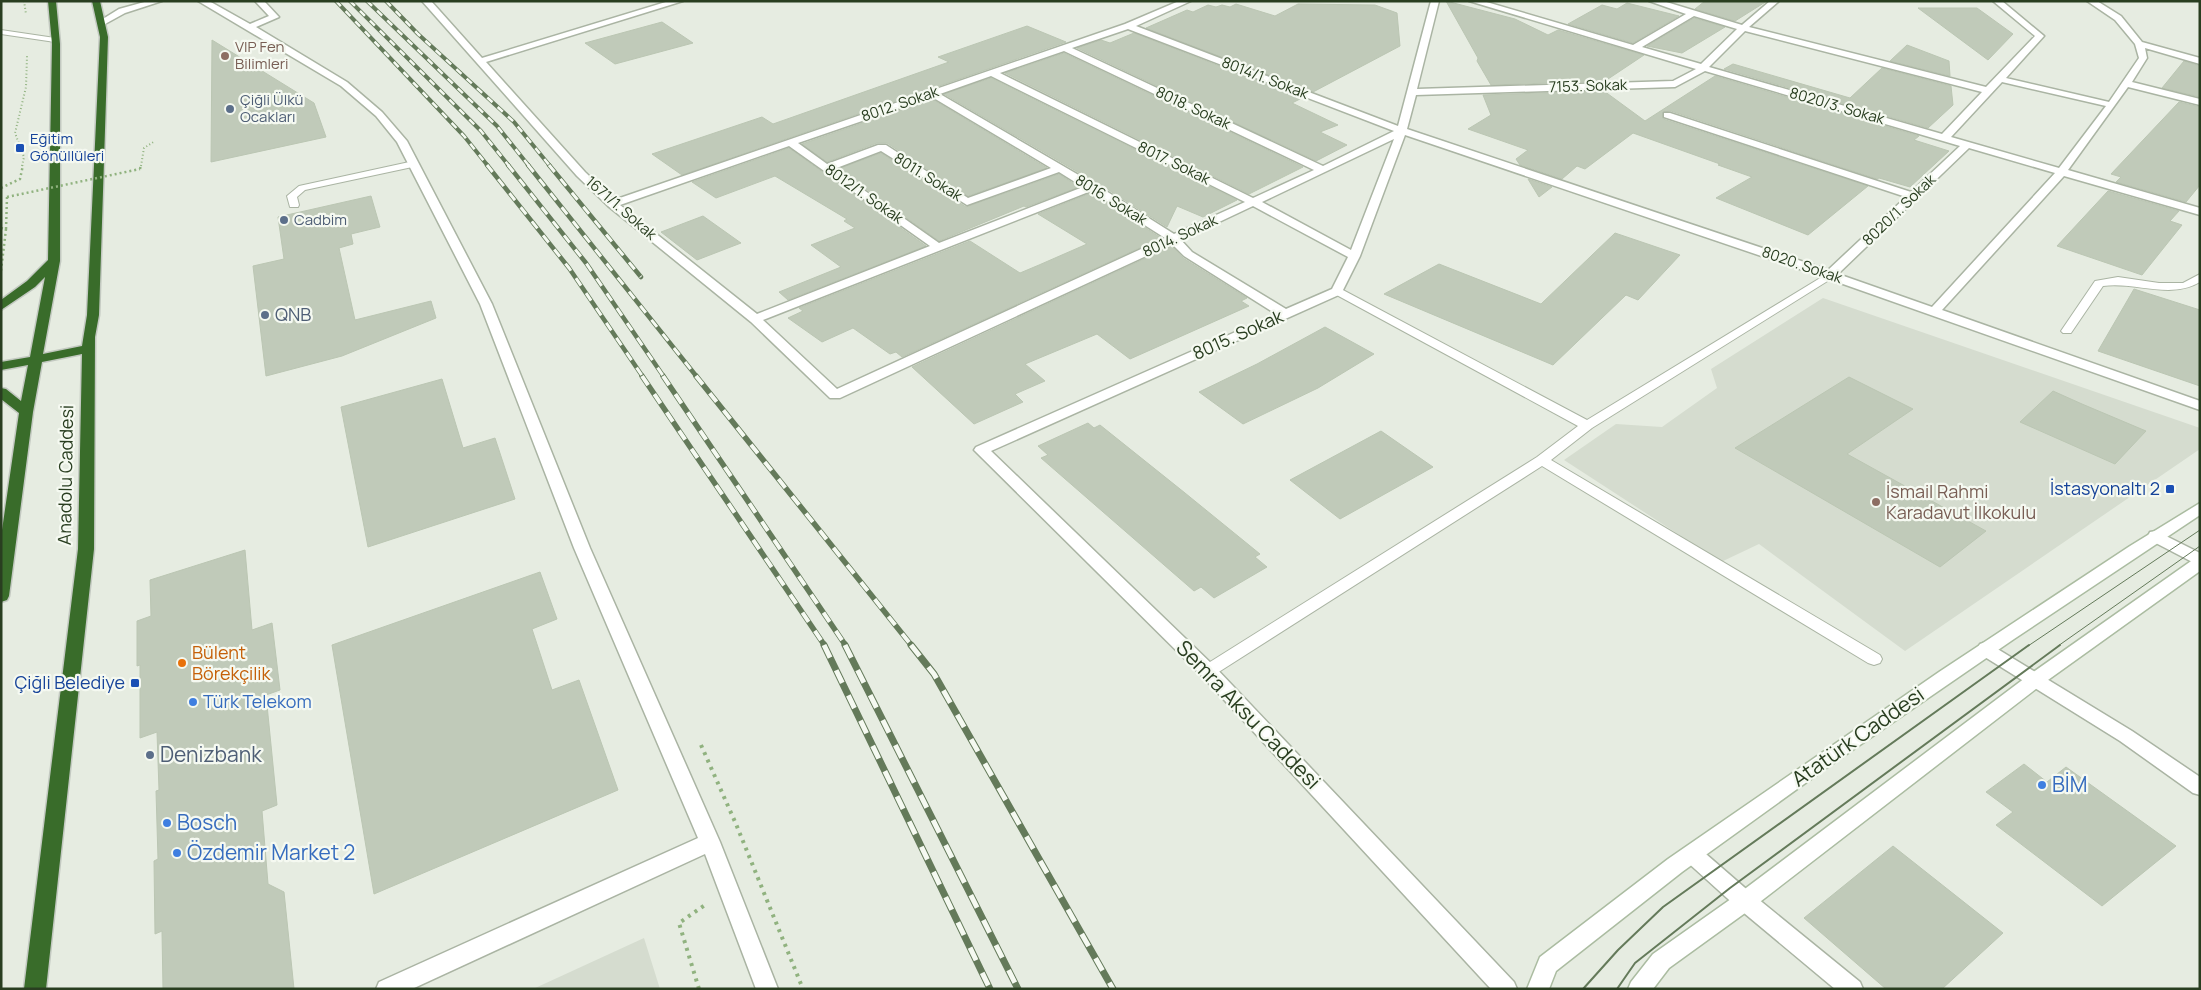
<svg xmlns="http://www.w3.org/2000/svg" width="2201" height="990" font-family="Manrope,sans-serif">
<style>
.built{fill:#d5dccf}
.building{fill:#c0cab9;stroke:#bbc6b3}
.lines{fill:none;stroke-linecap:round;stroke-linejoin:round}
.lane-casing{stroke:#aab4a3;stroke-width:2}
.street-casing{stroke:#aab4a3;stroke-width:3}
.secondary-casing{stroke:#abbca1;stroke-width:3}
.highway-casing{stroke:#c3c9c1;stroke-width:3}
.path-far2{stroke:#90b27f;stroke-width:2;stroke-dasharray:1 2.5;stroke-linecap:butt}
.path-far1{stroke:#90b27f;stroke-width:2.5;stroke-dasharray:2 3;stroke-linecap:butt}
.path{stroke:#90b27f;stroke-width:4;stroke-dasharray:3 5;stroke-linecap:butt}
.lane{fill:#fff;fill-rule:evenodd}
.street{fill:#fff;fill-rule:evenodd}
.secondary{fill:#fff;fill-rule:evenodd}
.highway{fill:#396c2a;fill-rule:evenodd}
.tram-far1{stroke:#647a5a;stroke-width:1}
.tram{stroke:#647a5a;stroke-width:2}
.rail-far3-casing{stroke:#647a5a;stroke-width:4}
.rail-far2-casing{stroke:#647a5a;stroke-width:4.5}
.rail-far1-casing{stroke:#647a5a;stroke-width:5.5}
.rail-casing{stroke:#647a5a;stroke-width:7}
.rail-far3{stroke:#f5f9f1;stroke-width:2.5;stroke-dasharray:7;stroke-linecap:butt}
.rail-far2{stroke:#f5f9f1;stroke-width:3;stroke-dasharray:9;stroke-linecap:butt}
.rail-far1{stroke:#f5f9f1;stroke-width:4;stroke-dasharray:11;stroke-linecap:butt}
.rail{stroke:#f5f9f1;stroke-width:5;stroke-dasharray:14;stroke-linecap:butt}
.path-bridge{stroke:#90b27f;stroke-width:2.5;stroke-dasharray:2 3;stroke-linecap:butt}
.education-dot{fill:#8d6e63;stroke:#f5f9f1;stroke-width:2}
.service-dot{fill:#5c6f8a;stroke:#f5f9f1;stroke-width:2}
.transit-dot{fill:#1a4fb4;stroke:#f5f9f1;stroke-width:2}
.food-dot{fill:#e8710a;stroke:#f5f9f1;stroke-width:2}
.shop-dot{fill:#3f7fe0;stroke:#f5f9f1;stroke-width:2}
.labels{text-anchor:middle;stroke-width:4.5;stroke-linejoin:round;paint-order:stroke}
.far-education-label{font-size:15px;fill:#785e54;stroke:#f5f9f1;text-anchor:start}
.far-street-label{font-size:15px;fill:#293e20;stroke:#f5f9f1}
.far-service-label{font-size:15px;fill:#4e5e75;stroke:#f5f9f1;text-anchor:start}
.far-transit-label{font-size:15px;fill:#164399;stroke:#f5f9f1;text-anchor:start}
.service-label{font-size:18px;fill:#4e5e75;stroke:#f5f9f1;text-anchor:start}
.street-label{font-size:18px;fill:#293e20;stroke:#f5f9f1}
.transit-label{font-size:18px;fill:#164399;stroke:#f5f9f1;text-anchor:end}
.education-label{font-size:18px;fill:#785e54;stroke:#f5f9f1;text-anchor:start}
.food-label{font-size:18px;fill:#c56008;stroke:#f5f9f1;text-anchor:start}
.shop-label{font-size:18px;fill:#366cbe;stroke:#f5f9f1;text-anchor:start}
.near-street-label{font-size:21px;fill:#293e20;stroke:#f5f9f1}
.near-service-label{font-size:21px;fill:#4e5e75;stroke:#f5f9f1;text-anchor:start}
.near-shop-label{font-size:21px;fill:#366cbe;stroke:#f5f9f1;text-anchor:start}
</style>
<rect width="100%" height="100%" fill="#e6ece1"/>
<path class="built" d="M1823,298L2200,428V449L1905,651L1759,544L1721,562L1564,460L1616,424L1662,427L1717,388L1711,369Z
M644,938L660,989H533Z"/>
<path class="building" d="M1446,1L1515,19L1548,35L1558,30L1644,55L1605,81L1491,85L1477,61L1478,58Z
M1705,1H1767L1735,21L1695,9Z
M1627,3L1679,16L1633,43L1568,24L1602,5L1617,9Z
M1236,4L1275,16L1298,4L1375,5L1397,13L1400,46L1313,92L1146,28L1187,10L1193,12L1208,5L1216,7L1222,5L1230,7Z
M1918,8H1977L2013,34L1988,60Z
M1694,18L1725,27L1682,53L1647,46Z
M662,22L693,43L615,64L585,43Z
M1027,26L1066,42L682,175L652,154L762,117L773,124L949,62L938,57Z
M1134,33L1302,98L1292,103L1338,125L1320,132L1347,145L1316,161L1077,48L1101,40L1110,43Z
M212,40L314,103L326,137L211,162Z
M1907,45L1949,61L1950,76L1890,61Z
M1064,53L1303,167L1249,194L1005,73Z
M2184,61L2200,66V97L2162,88Z
M1733,64L1850,98L1882,68L1951,86L1953,105L1928,128L1724,69Z
M1715,76L1919,136L1914,140L1949,151L1910,187L1879,178L1877,179L1671,111L1663,112V119L1868,186L1808,235L1716,198L1752,177L1718,165L1720,164L1633,133L1585,169L1577,166L1562,179L1520,165L1516,159L1528,150L1468,129L1491,115L1483,95L1604,91L1645,121Z
M991,78L1237,200L1203,217L1177,206L1167,227L1107,189L944,94Z
M932,99L1047,168L968,196L887,143H877L827,162L802,144Z
M2179,102L2200,107V185L2186,202L2116,182L2121,177L2111,174Z
M789,148L926,246L788,300L779,292L841,267L811,245L855,228L844,221L847,219L775,176L716,198L692,182Z
M881,153L966,207L1059,174L1079,187L1026,207L1024,206L939,241L838,169Z
M1528,179L1552,187L1539,197Z
M2108,191L2179,211L2170,221L2182,225L2142,275L2057,246Z
M1091,193L1161,238L902,357L896,352L890,354L853,328L822,342L788,318L803,311L799,308L970,241L1020,273L1039,265L1087,244L1038,214Z
M371,196L380,227L351,234L353,244L339,248L355,320L431,301L436,318L342,356L266,376L253,266L284,259L278,217Z
M703,216L741,243L697,260L661,232Z
M1615,233L1680,255L1638,300L1626,295L1553,365L1384,294L1439,264L1541,304Z
M1172,246L1183,258L1247,298L1241,301L1249,306L1130,359L1097,334L1025,364L1045,381L1015,394L1023,402L974,424L912,367Z
M2134,289L2200,310V386L2098,351Z
M1325,327L1374,354L1318,388L1243,424L1199,392L1257,364Z
M1849,377L1913,409L1847,454L1986,531L1940,567L1735,448Z
M442,379L463,448L495,438L515,499L368,547L341,407Z
M2053,391L2082,404L2146,431L2115,464L2020,422Z
M1088,423L1094,428L1100,425L1185,493L1260,554L1255,557L1267,567L1214,598L1201,587L1194,591L1041,458L1048,455L1038,446Z
M1381,431L1433,467L1340,519L1290,480Z
M245,550L252,630L272,623L280,690L266,695L277,805L262,811L268,884L284,892L294,989H163L162,931L155,934L154,861L158,859L156,791L159,790L157,732L140,738V665L137,666V621L151,616L150,580Z
M540,572L557,619L532,629L552,690L579,680L618,790L374,894L332,645Z
M2024,764L2047,782L2066,767L2176,846L2102,906L1996,825L2013,812L1986,792Z
M1893,846L2003,933L1942,989H1886L1804,918Z"/>
<g class="lines">
<g class="lane-casing">
<path id="lane" d="M1,30L55,38L59,40L55,42L1,34Z
M414,161L417,162V166L305,190L297,197L299,205L298,207H290L287,196L299,186Z
M1830,272L1835,275L1834,277L1592,428L1551,460L1880,655L1882,659L1880,663L1874,665L1868,663L1542,466L1214,675L1208,677L1202,675L1200,671L1202,667L1537,457L1578,426L1333,293L1331,291L1333,289H1341L1587,420Z
M2200,274V282C2170,300 2135,281 2103,286L2071,333H2063L2061,331L2095,281L2118,277L2159,283H2183Z"/>
</g>
<g class="street-casing">
<path id="street" d="M148,1H162L125,13L105,24L98,22L119,9Z
M198,1H209L250,24L269,16L255,1H264L279,17L256,27L347,82L382,112L407,141L492,304L590,548L720,842L778,989H756L705,854L412,989H376L379,982L698,838L574,548L480,304L397,142L376,116L341,86Z
M422,1H431L482,58L669,1H683L486,62L585,172L614,200L1125,24L1179,1H1191L1136,26L1398,126L1431,1H1439L1417,89L1673,81L1696,69L1469,1H1483L1633,45L1686,14L1649,1H1663L1742,25L1770,1H1779L1749,27L1986,87L2035,36L1993,1H2002L2044,36L2006,78L2109,102L2139,58L2135,44L2115,20L2087,1H2097L2121,16L2142,42L2200,58V64L2145,48L2147,58L2132,82L2200,99V105L2128,87L2068,170L2200,208V215L2064,176L1942,310L2200,401V410L1826,278L1405,135L1360,256L1341,294L991,451L1214,666L1514,982L1517,989H1491L1202,676L974,450L976,447L1276,314L1184,256L1172,244L840,398H830L751,322L608,206L577,176ZM1694,16L1737,29L1701,64L1642,47ZM1128,29L1394,131L1323,166L1072,48ZM1745,31L1982,92L1942,134L1709,67ZM1064,51L1314,170L1253,198L1000,73ZM1705,71L1960,146L1911,192L1670,113H1664V117L1906,197L1828,270L1407,129L1416,95L1675,87ZM991,76L1245,202L1174,234L1106,191L940,94ZM2002,82L2106,106L2059,168L1951,137ZM932,97L1051,168L968,198L886,145H878L827,164L798,143ZM1394,139L1351,250L1262,202ZM789,146L930,246L757,314L620,205ZM1969,148L2055,173L1932,307L1838,274ZM881,151L967,205L1059,172L1083,187L939,243L834,169ZM1091,191L1165,238L837,389L763,320ZM1253,206L1348,257L1332,289L1286,309L1192,252L1181,240Z
M2156,531L2200,553V566L2150,540L2148,536L2150,532Z
M1986,642L2132,731L2200,777V795L2193,793L2120,741L1980,654L1977,649L1980,644Z
M1692,845L1699,848L1752,894L1860,982L1863,989H1835L1738,908L1685,860L1682,854L1685,848Z"/>
</g>
<g class="secondary-casing">
<path id="secondary" d="M2200,503V515L2014,639L1825,769L1682,872L1556,971L1549,989H1527L1540,957L1668,859L1939,672L2130,546Z
M2200,557V571L2041,685L1752,908L1669,968L1653,989H1628L1631,982L1653,954L1738,894L2029,675L2194,559Z"/>
</g>
<g class="highway-casing">
<path id="highway" d="M48,1H56L60,44V261L43,354L82,346L87,315L100,37L92,1H100L108,37L99,315L95,337L94,549L46,989H24L78,549L82,354L42,362L33,412L9,596L7,600L1,602V537L19,413L1,399V388L6,389L21,401L28,365L1,370V362L30,357L45,277L35,287L1,310V300L27,281L48,260L52,44Z"/>
</g>
<path class="path-far2" d="M24,1L26,14
M22,166L24,157L15,133L26,87L27,56
M141,166L144,148L155,141"/>
<path class="path-far1" d="M140,169L141,165
M1,188L20,179L23,165
M1,228L6,229L1,271
M6,229L7,197"/>
<path class="path" d="M701,745L736,824L803,989
M699,989L679,923L705,905"/>
<use href="#lane" class="lane"/>
<use href="#street" class="street"/>
<use href="#secondary" class="secondary"/>
<use href="#highway" class="highway"/>
<path class="tram-far1" d="M2028,646L2200,530
M2058,646L2200,546"/>
<path class="tram" d="M1583,989L1618,950L1663,907L2029,645
M1617,989L1635,963L1730,888L2060,645"/>
<g class="rail-far3-casing">
<path id="rail-far3" d="M336,1L464,136L488,166
M350,1L481,131L509,166
M367,1L497,126L529,166
M386,1L418,34L514,122L550,166"/>
</g>
<g class="rail-far2-casing">
<path id="rail-far2" d="M487,165L569,268L643,377
M508,165L586,263L664,377
M528,165L697,377
M549,165L641,277"/>
</g>
<g class="rail-far1-casing">
<path id="rail-far1" d="M642,376L825,646
M663,376L846,646
M696,376L912,646"/>
</g>
<g class="rail-casing">
<path id="rail" d="M824,645L990,989
M845,645L1018,989
M911,645L934,674L1113,989"/>
</g>
<use href="#rail-far3" class="rail-far3"/>
<use href="#rail-far2" class="rail-far2"/>
<use href="#rail-far1" class="rail-far1"/>
<use href="#rail" class="rail"/>
<path class="path-bridge" d="M7,197L140,169"/>
</g>
<g class="education-dot">
<circle cx="225" cy="56" r="5"/>
<circle cx="1876" cy="502" r="5"/>
</g>
<g class="service-dot">
<circle cx="230" cy="109" r="5"/>
<circle cx="284" cy="220" r="5"/>
<circle cx="265" cy="315" r="5"/>
<circle cx="150" cy="755" r="5"/>
</g>
<g class="transit-dot">
<rect x="15" y="143" width="10" height="10" rx="2.5"/>
<rect x="2165" y="484" width="10" height="10" rx="2.5"/>
<rect x="130" y="678" width="10" height="10" rx="2.5"/>
</g>
<circle class="food-dot" cx="182" cy="663" r="5"/>
<g class="shop-dot">
<circle cx="193" cy="702" r="5"/>
<circle cx="2042" cy="785" r="5"/>
<circle cx="167" cy="823" r="5"/>
<circle cx="177" cy="853" r="5"/>
</g>
<g class="labels">
<g class="far-education-label">
<text x="235" y="52">VIP Fen<tspan x="235" dy="17">Bilimleri</tspan></text>
</g>
<g class="far-street-label">
<text transform="translate(1265 78) rotate(21)" y="5">8014/1. Sokak</text>
<text transform="translate(1588 86) rotate(-2)" y="5">7153. Sokak</text>
<text transform="translate(900 104) rotate(-19)" y="5">8012. Sokak</text>
<text transform="translate(1837 106) rotate(16)" y="5">8020/3. Sokak</text>
<text transform="translate(1193 108) rotate(25)" y="5">8018. Sokak</text>
<text transform="translate(1174 163) rotate(26)" y="5">8017. Sokak</text>
<text transform="translate(928 177) rotate(32)" y="5">8011. Sokak</text>
<text transform="translate(864 194) rotate(35)" y="5">8012/1. Sokak</text>
<text transform="translate(1111 200) rotate(32)" y="5">8016. Sokak</text>
<text transform="translate(621 208) rotate(41)" y="5">1671/1. Sokak</text>
<text transform="translate(1899 210) rotate(-44)" y="5">8020/1. Sokak</text>
<text transform="translate(1180 236) rotate(-25)" y="5">8014. Sokak</text>
<text transform="translate(1802 265) rotate(19)" y="5">8020. Sokak</text>
</g>
<g class="far-service-label">
<text x="240" y="105">Çiğli Ülkü<tspan x="240" dy="17">Ocakları</tspan></text>
<text x="294" y="225">Cadbim</text>
</g>
<g class="far-transit-label">
<text x="30" y="144">Eğitim<tspan x="30" dy="17">Gönüllüleri</tspan></text>
</g>
<g class="service-label">
<text x="275" y="321">QNB</text>
</g>
<g class="street-label">
<text transform="translate(1238 335) rotate(-24)" y="6">8015. Sokak</text>
<text transform="translate(66 475) rotate(-89)" y="6">Anadolu Caddesi</text>
</g>
<g class="transit-label">
<text x="2160" y="495">İstasyonaltı 2</text>
<text x="125" y="689">Çiğli Belediye</text>
</g>
<g class="education-label">
<text x="1886" y="498">İsmail Rahmi<tspan x="1886" dy="21">Karadavut İlkokulu</tspan></text>
</g>
<g class="food-label">
<text x="192" y="659">Bülent<tspan x="192" dy="21">Börekçilik</tspan></text>
</g>
<g class="shop-label">
<text x="203" y="708">Türk Telekom</text>
</g>
<g class="near-street-label">
<text transform="translate(1248 715) rotate(46)" y="7">Semra Aksu Caddesi</text>
<text transform="translate(1858 737) rotate(-35)" y="7">Atatürk Caddesi</text>
</g>
<g class="near-service-label">
<text x="160" y="762">Denizbank</text>
</g>
<g class="near-shop-label">
<text x="2052" y="792">BİM</text>
<text x="177" y="830">Bosch</text>
<text x="187" y="860">Özdemir Market 2</text>
</g>
</g>
<rect width="2201" height="990" fill="none" stroke="#293e20" stroke-width="5"/>
</svg>
